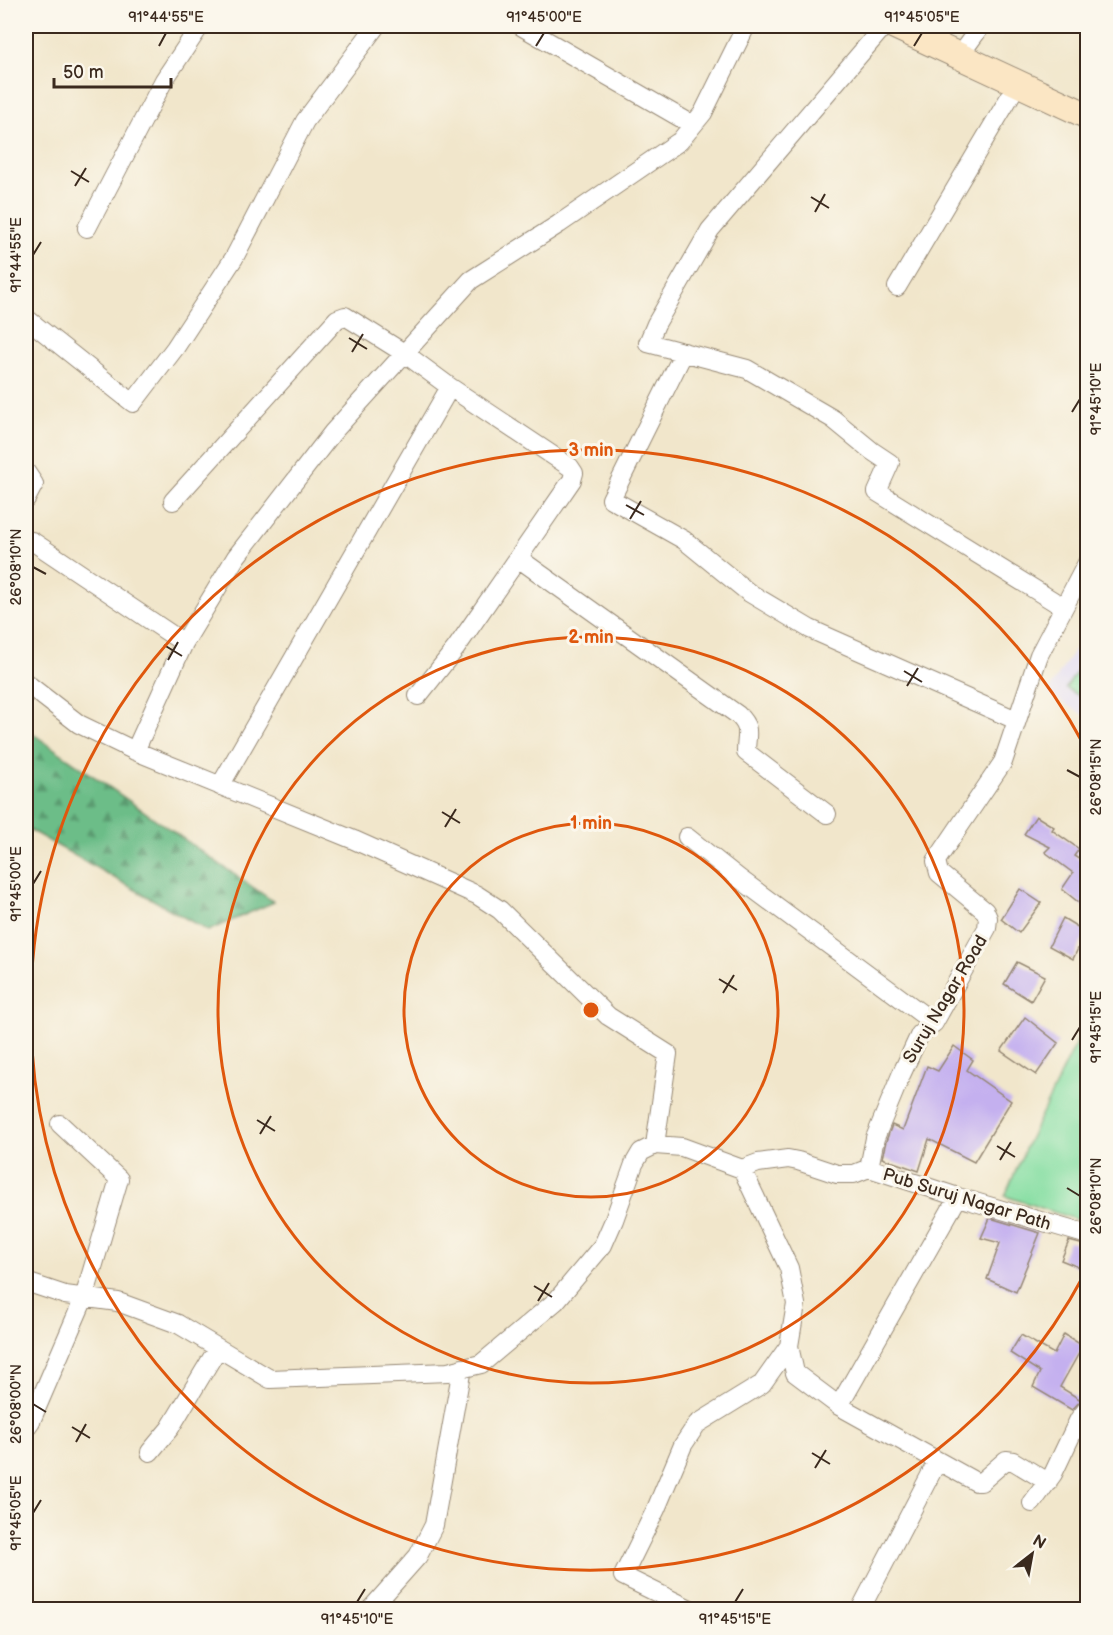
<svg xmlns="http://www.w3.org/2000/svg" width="1113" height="1635" font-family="'Balsamiq Sans',sans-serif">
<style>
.built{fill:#dcd6f6}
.forest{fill:url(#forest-firs);stroke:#547453;stroke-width:1.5}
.garden{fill:#85dea2;stroke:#608460;stroke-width:1.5}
.building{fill:#c4b0ef}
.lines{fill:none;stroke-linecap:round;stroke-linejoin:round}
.street-casing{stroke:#968874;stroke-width:20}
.secondary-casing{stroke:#968874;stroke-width:28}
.street{stroke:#fff;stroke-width:18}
.secondary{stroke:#fbe6c4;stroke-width:26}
.ticks{fill:none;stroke:#3b2a1e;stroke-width:2}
.ring{fill:none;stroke:#df570d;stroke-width:3}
.labels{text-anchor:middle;stroke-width:6;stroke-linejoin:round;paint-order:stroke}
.street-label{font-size:18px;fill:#3b2a1e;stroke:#fbf7ec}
.centre{fill:#df570d;stroke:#fbf7ec;stroke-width:3}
.ring-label{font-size:18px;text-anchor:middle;font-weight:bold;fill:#df570d;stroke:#fbf7ec;stroke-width:6;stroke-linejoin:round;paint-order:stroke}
.neatline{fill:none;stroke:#3b2a1e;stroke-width:2}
.ticks-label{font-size:15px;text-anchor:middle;fill:#3b2a1e}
</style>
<defs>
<pattern id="forest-firs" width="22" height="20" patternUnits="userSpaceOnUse" patternTransform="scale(1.5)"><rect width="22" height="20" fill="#6cbd88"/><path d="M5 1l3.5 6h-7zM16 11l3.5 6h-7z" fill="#5a9a6f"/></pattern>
</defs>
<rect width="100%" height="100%" fill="#fbf7ec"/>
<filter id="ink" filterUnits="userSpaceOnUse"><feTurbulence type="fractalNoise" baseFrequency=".0167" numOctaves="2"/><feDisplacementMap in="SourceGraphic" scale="12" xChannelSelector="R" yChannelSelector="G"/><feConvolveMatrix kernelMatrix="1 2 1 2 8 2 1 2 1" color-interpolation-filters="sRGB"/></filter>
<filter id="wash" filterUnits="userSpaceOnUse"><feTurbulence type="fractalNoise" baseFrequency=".008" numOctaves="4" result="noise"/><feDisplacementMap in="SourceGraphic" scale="24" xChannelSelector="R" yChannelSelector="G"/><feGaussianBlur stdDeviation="1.35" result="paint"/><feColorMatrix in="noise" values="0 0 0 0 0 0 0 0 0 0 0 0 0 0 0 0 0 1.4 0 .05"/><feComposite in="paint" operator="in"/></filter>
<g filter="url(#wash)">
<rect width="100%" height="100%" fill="#f1e6cb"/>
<path class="built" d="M1087,630V717L1047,693Z"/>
<path class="forest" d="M26,729L274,902L208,931L26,828Z"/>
<path class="garden" d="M1083,662L1087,664V701L1066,688Z
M1087,1021L1088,1223H1087L1005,1196L1028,1142Z"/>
<g id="blocks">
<path class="building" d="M1036,816L1054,827L1052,830L1079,849L1074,856L1088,865V910L1062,889L1073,873L1045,852L1050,847L1024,834Z
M1020,889L1041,903L1019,933L1001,919Z
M1063,918L1086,932L1073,959L1049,946Z
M1017,962L1045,976L1031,1001L1004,984Z
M1025,1017L1058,1043L1036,1075L1001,1051Z
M954,1046L973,1060L967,1070L1011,1101L974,1162L929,1139L919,1171L882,1158L886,1141L892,1125L903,1130L927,1066L938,1071Z
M990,1218L1040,1233L1016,1292L987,1279L1000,1243L981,1238Z
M1069,1241L1088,1246V1271L1061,1260Z
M1064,1334L1083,1346L1060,1387L1081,1400L1072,1410L1033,1387L1040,1372L1010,1353L1021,1335L1054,1354Z"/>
</g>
</g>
<g filter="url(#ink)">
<use href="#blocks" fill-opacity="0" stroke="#968874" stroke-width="1.5"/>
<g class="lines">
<g class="street-casing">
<path id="street" d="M521,26L693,125
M884,26L710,230L656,324L648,343L747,369L833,419L872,451L890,463L877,492L1063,607
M959,56L981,26
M87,228L164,80L200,26
M897,287L1018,83
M26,318L133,403L175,348L234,258L305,121L376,26
M684,352L611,499L684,540L748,592L810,629L1016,720
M26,472L34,484L26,499
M173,501L337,319L345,316L404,353L450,387L570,467L574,473L572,480L456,648L418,696
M32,541L184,643
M518,558L738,715C752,729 746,734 746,752L827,814
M26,683L79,724L135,751L354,840L477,895L500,910L608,1016L668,1054L655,1145
M135,751L184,643L236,557L333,432L471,280L559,224L680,141L703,113L746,26
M220,786L450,387
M687,837L740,879L934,1023
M869,1168L875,1138L901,1075L920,1034L934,1023L987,928L988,918L985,911L939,873L936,861L1003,762L1039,655L1088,561
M742,1169L758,1163L788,1159L798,1161L837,1174H854L869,1168L958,1197L1088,1235
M26,1282L65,1295L118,1302L178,1324L270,1379L448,1372L481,1364L556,1301L603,1245L614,1220L634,1164L641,1152L655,1145L682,1147L742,1169L789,1268L796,1304L789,1346L795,1373L839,1406L976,1482H981L1006,1460L1013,1461L1048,1482
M839,1406L958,1197
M26,1428L31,1421L84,1298L119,1179L60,1124
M150,1452L170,1428L218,1348
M1032,1503L1053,1474L1079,1419L1088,1408
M370,1610L418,1556L434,1525L462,1368
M692,1610L623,1576L656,1509L683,1445L697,1424L762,1384L789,1346
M860,1610L937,1462"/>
</g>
<g class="secondary-casing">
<path id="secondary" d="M895,26L1088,116"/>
</g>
<use href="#street" class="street"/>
<use href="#secondary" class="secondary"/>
</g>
</g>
<path class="ticks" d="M159,46L166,33M536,46L544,33M914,46L922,33M71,171L89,182M75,186L86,168M811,197L829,208M815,212L825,194M33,255L41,242M349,338L367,349M352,352L363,334M1072,412L1080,399M626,505L644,515M630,519L641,501M33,567L46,574M164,645L182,656M168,660L178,642M904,671L922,682M907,686L918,668M1067,770L1080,777M442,812L460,823M445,827L456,809M33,884L41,871M719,979L737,990M723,993L734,975M1072,1040L1080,1027M257,1120L275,1131M260,1134L271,1116M997,1146L1015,1157M1000,1160L1011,1142M1067,1188L1080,1196M534,1286L552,1297M538,1301L549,1283M33,1404L46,1412M72,1427L90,1438M76,1442L86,1424M812,1453L830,1464M815,1468L826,1450M33,1513L41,1500M357,1602L365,1589M735,1602L743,1589"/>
<g class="ring">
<circle cx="591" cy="1010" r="187"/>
<circle cx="591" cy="1010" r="373"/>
<path d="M1085 1273A560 560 0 1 1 1085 747"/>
</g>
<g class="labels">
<g class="street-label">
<text transform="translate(945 999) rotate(-59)" y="6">Suruj Nagar Road</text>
<text transform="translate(967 1199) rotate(17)" y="6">Pub Suruj Nagar Path</text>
</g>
</g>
<circle cx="591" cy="1010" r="9" class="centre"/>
<g class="ring-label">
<text x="591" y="456">3 min</text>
<text x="591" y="643">2 min</text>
<text x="591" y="829">1 min</text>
</g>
<rect width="1113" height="1635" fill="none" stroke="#fbf7ec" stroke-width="66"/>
<g transform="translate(1032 1554) rotate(31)" stroke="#fbf7ec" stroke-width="4.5" paint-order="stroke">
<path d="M0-4.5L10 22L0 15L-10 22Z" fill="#3b2a1e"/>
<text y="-9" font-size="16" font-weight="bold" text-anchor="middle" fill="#3b2a1e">N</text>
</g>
<path d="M54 78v9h117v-9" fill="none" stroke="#3b2a1e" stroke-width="3"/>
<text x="63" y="78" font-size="18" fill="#3b2a1e" stroke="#fbf7ec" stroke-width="4.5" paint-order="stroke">50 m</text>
<rect x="33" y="33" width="1047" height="1569" class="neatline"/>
<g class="ticks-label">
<text x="166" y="22">91°44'55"E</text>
<text x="544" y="22">91°45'00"E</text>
<text x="922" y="22">91°45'05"E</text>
<text transform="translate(16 255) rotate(-90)" y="5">91°44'55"E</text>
<text transform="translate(1096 399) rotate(-90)" y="5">91°45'10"E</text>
<text transform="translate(16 567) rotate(-90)" y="5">26°08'10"N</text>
<text transform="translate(1096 777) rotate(-90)" y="5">26°08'15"N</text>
<text transform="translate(16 884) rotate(-90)" y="5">91°45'00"E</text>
<text transform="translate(1096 1027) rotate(-90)" y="5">91°45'15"E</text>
<text transform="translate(1096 1196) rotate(-90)" y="5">26°08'10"N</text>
<text transform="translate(16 1404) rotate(-90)" y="5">26°08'00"N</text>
<text transform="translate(16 1513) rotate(-90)" y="5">91°45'05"E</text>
<text x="357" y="1624">91°45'10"E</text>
<text x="735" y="1624">91°45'15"E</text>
</g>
</svg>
